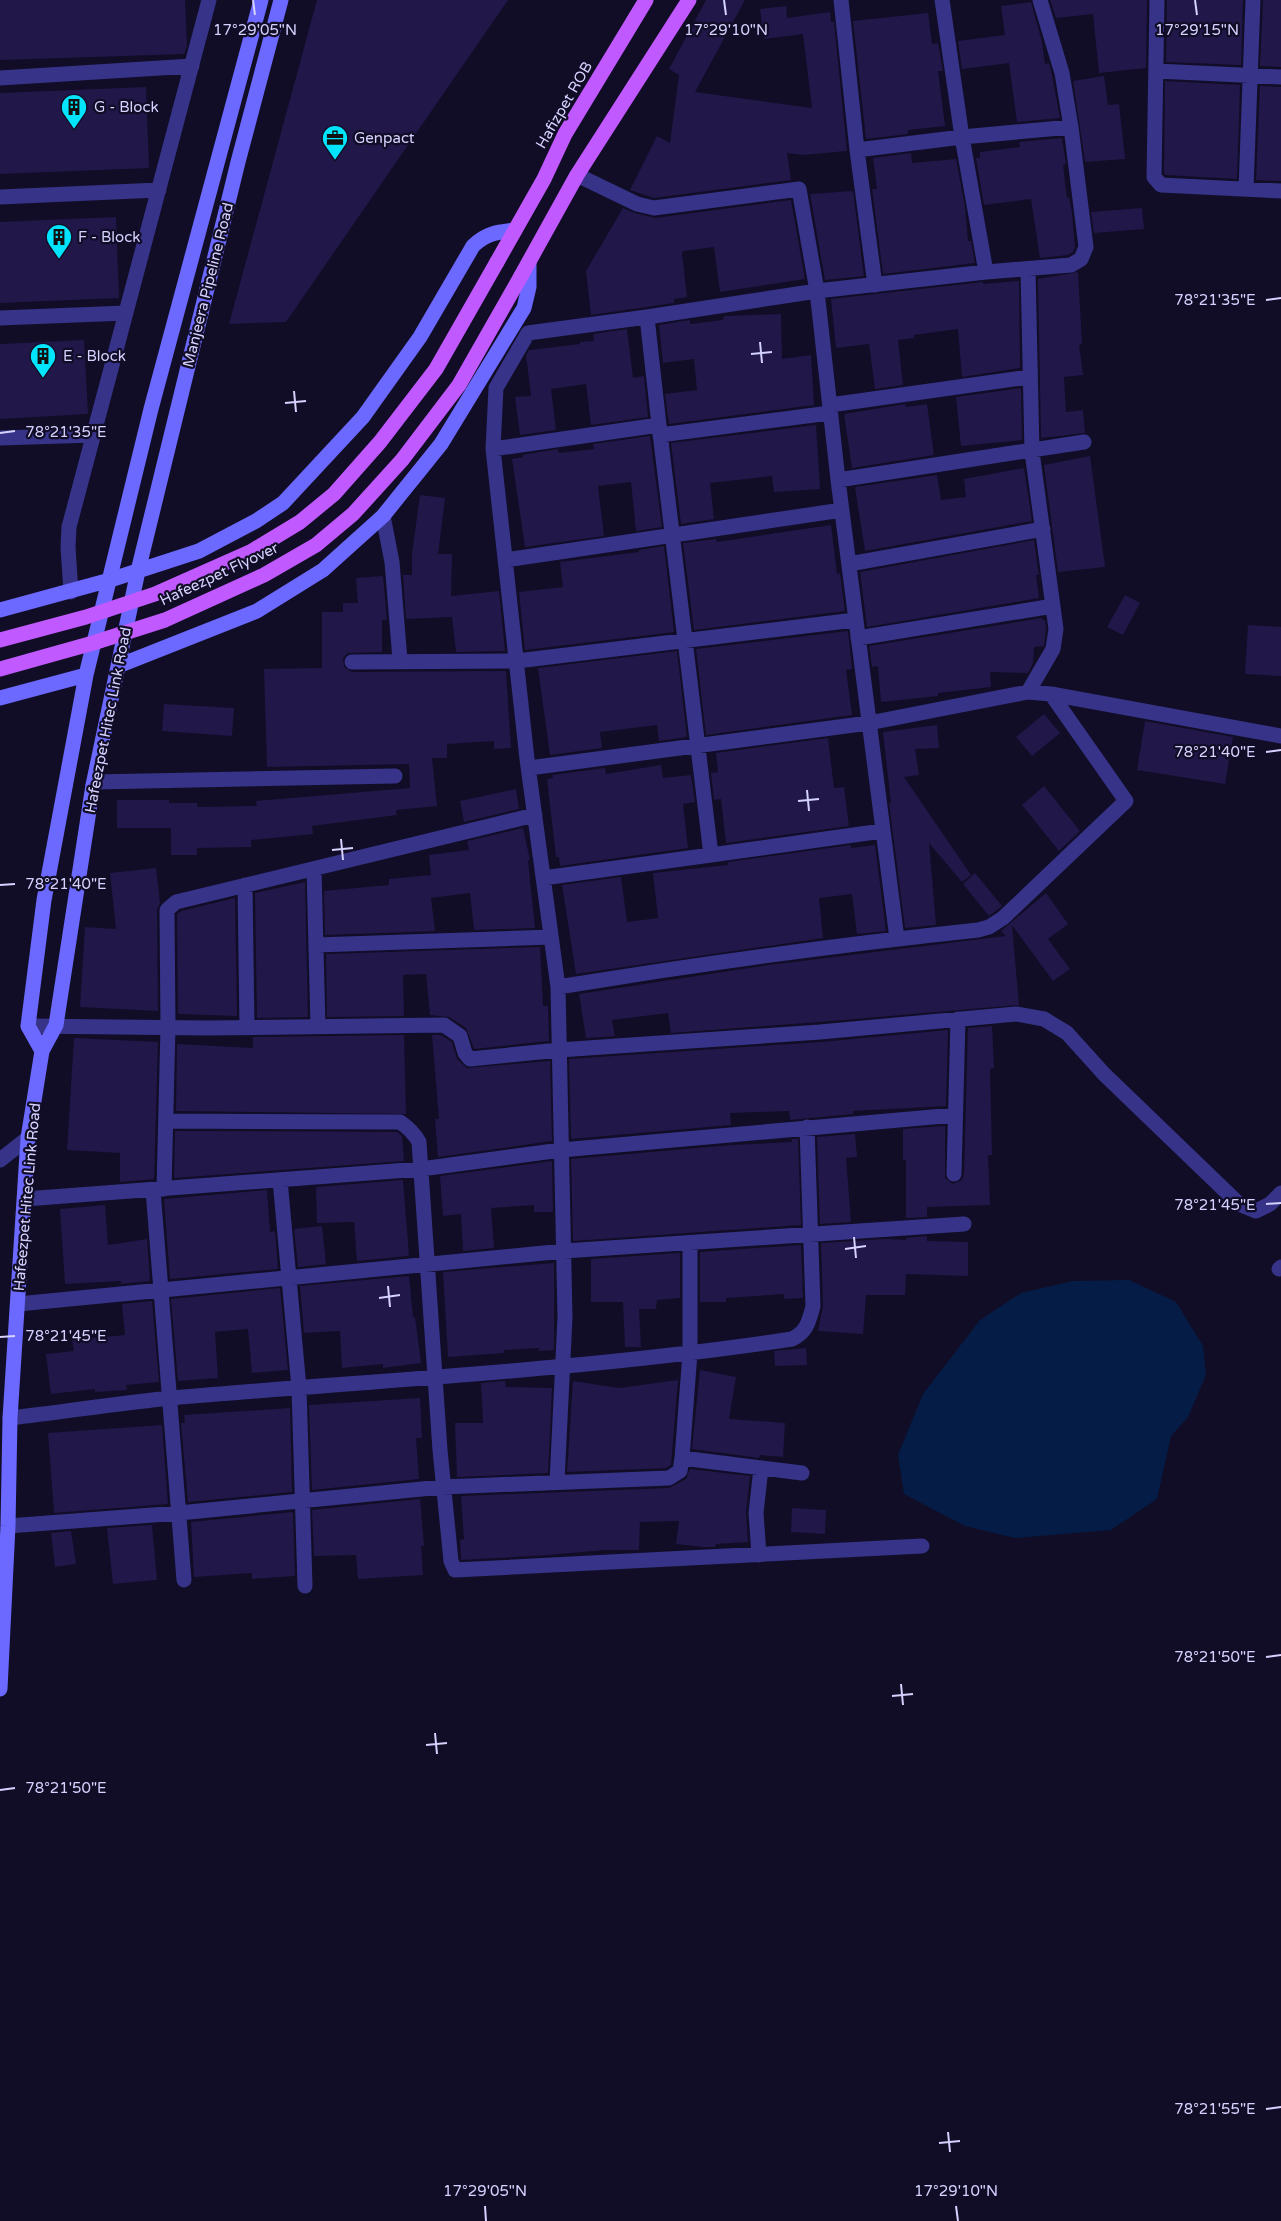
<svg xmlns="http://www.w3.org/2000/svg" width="1281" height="2221" font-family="'Varela Round',sans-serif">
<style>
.water{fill:#051d46}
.building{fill:#211749}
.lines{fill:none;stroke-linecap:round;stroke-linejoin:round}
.street{stroke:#363389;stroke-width:15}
.secondary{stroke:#6b69ff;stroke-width:15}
.primary{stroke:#c059ff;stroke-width:15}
.primary-bridge{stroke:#c059ff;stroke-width:15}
.ticks{fill:none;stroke:#d6d2ff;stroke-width:2}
.labels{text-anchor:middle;stroke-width:4.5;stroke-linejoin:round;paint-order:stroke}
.street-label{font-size:15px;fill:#d6d2ff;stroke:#110d26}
.poi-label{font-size:15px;fill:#d6d2ff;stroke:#110d26;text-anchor:start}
.ticks-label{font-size:15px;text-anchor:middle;fill:#d6d2ff;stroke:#110d26;stroke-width:4.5;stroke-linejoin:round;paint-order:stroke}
</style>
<rect width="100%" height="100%" fill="#110d26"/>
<path class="water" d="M1129,1280L1176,1302L1203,1346L1206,1375L1188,1417L1171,1436L1157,1499L1111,1530L1015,1538L965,1526L904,1494L898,1455L923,1394L980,1320L1021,1293L1073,1281Z"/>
<path class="building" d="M0,0H185L187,46L184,54L0,60Z
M317,0H508L286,322L229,324Z
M706,0H745L695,92L812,108L803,34L764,39L760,9L786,6L787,18L830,12L831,22H834L847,151L803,155L787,153L791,180L654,198L630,190L657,136L670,143L679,75L669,69Z
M1050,0H1147L1146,68L1099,73L1093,14L1056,18Z
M1167,0H1243L1241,65L1166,62Z
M1263,0H1281V67L1260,66Z
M1031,2L1042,42L1045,64L1049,63L1052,75L1060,118L1017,122L1009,63L962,69L958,41L1005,35L1001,6Z
M928,13L932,44L938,43L943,71H938L945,126L908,130V134L866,139L853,21Z
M1104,76L1108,105L1119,104L1125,159L1085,162L1073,81Z
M1165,81L1240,85L1237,179L1166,175L1164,173Z
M1260,86L1281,87V181L1256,180Z
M146,87L149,168L0,174V93Z
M1062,138L1066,164L1063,165L1067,198L1069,197L1072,213L1075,248L1073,252L1068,255L1040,258L1031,199L984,205L976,158H980V152L1020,147L1019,142Z
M911,153L912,163L956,159L965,207L968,241H971L975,263L883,274L872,189H877L873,158Z
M853,191L864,276L825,280L810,194Z
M791,200L805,279L720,292L714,247L683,251L682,253L687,297L674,299V303L591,315L586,271L623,208L635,213L655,218Z
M1142,208L1144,229L1094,233L1091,212Z
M116,217L119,298L0,303V222Z
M1078,272L1082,344L1079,345L1083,375L1064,377L1066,412L1083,410L1085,433L1041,438L1038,279Z
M1019,281L1020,368L962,377L958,329L914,335V338L898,340L903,385L875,389L869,344L836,348L831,299L983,282V284Z
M781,314L782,359L811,355L814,405L669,424L665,394L697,390L694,359L663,363L659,325L690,320V324L723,320L724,316Z
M627,329L633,378L644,376L648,417L591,425L586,384L551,389L556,430L520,435L515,397L531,396L526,355L529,350L580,344V342L594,341L593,334Z
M84,340L88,414L0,419V344Z
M1021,388L1022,440L961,446L956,397Z
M905,404L906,407L927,404L934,455L852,468L844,414Z
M816,425L820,489L774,492L772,476L710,483L714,519L681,524L671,443Z
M650,436L662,527L636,531L631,482L598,486L604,536L525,547L512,459L523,457L522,455L558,449L559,453L594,449L593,444Z
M1090,456L1105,567L1058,572L1044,465Z
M1024,468L1032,521L865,551L855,487L937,475L941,500L966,497L964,479Z
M420,495L445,498L438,554H452L451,596L499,591L505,651L456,652L452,617L406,619L403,575H412V554Z
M831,525L837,574L840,573L845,611L694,630L683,543L716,539L717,542Z
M1034,540L1039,575H1036L1039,598L867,627L860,572Z
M664,546L674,632L525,650L519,592L563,587L560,562L639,552V550Z
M383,576L387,620H382V652L348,653L343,658L344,667L352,672L506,671L511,748L494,749V741L447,744V758H432L437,806L396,810L397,815L312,826L313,834L251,840V847L197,848V855H171V828H117V800H169V803H197V807L257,806L256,801L410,788L409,764L267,767L264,669L322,668V612H343V603H358L356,578Z
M1125,595L1140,603L1123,635L1107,627Z
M1042,618L1043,620H1045L1046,629L1044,646L1034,647L1033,663L1028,673L990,672L991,687L938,693V696L881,702L878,666L872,667L869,646Z
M1248,625L1281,627V676L1245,674Z
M848,631L852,669L846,670L852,715L706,735L696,649Z
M677,651L687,737L659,741L657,725L600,732L602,748L550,755L538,668Z
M164,704L234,708L232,736L162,731Z
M1044,714L1060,733L1032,756L1016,737Z
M1145,721L1233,737L1225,784L1137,770Z
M937,725L939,748L915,749L919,775L904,777L971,875L962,882L929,843L936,925L905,928L889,803H891L883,732Z
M828,738L834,788L844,787L849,826L726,843L721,799L714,800L711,773L718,772L716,753Z
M661,765L663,778L691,775L695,802L683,804L688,848L560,866L559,857H556L547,779L553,778L552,775L605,768L606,774Z
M1044,786L1080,831L1059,851L1022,805Z
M516,789L519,809L464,822L460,801Z
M523,828L530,860L528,861L535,928L474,930L470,893L431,898L435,931L325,935L324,891L389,885V879L431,875L429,855L469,850L467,841Z
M851,845V848L875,845L886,931L857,934L852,894L819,898L823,938L576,974L562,885L621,877L627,922L658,918L653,873L728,865V862Z
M156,868L160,903L157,910L158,1011L80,1007L85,927L116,929L110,873Z
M975,873L1002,906L989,916L963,884Z
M305,882L308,1017L257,1018L255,893Z
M1046,893L1068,924L1048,939L1070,969L1053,981L1012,925L1019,1005L819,1022L671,1033L668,1013L612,1020L615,1036L586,1038L579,994L769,965L1006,936L1001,931Z
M235,898L237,1016L178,1014L177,914L181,911Z
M540,947L543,1006H548L549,1041L474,1049L466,1028L449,1017L430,1015L426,974L403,975L404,1016L327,1017L326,954Z
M992,1026L994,1068L990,1069L992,1155H988L990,1205L927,1207V1217L906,1218V1160H903V1129L945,1126V1178L953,1184L962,1180L964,1174L968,1028Z
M948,1030L946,1106L853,1111V1114L790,1120L789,1111L730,1113L731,1125L571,1139L569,1059L821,1042Z
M404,1035L406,1114L176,1111L177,1044L253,1048V1037Z
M432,1035H441L452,1042L457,1059L467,1068L550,1061L552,1141L438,1157L435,1119H439Z
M74,1038L158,1042L154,1179L120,1182V1153L67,1150Z
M175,1131L397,1132L402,1136L404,1161L174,1178Z
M855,1134L857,1157L846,1158L851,1222L820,1224L817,1137Z
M792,1139H798L801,1225L573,1241L571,1159L732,1145L792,1142Z
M552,1161L553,1212H534V1205L491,1208L494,1248L463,1251L461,1214L443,1216L440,1176Z
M403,1180L409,1255L407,1256L357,1261L354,1222L317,1223L316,1187Z
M267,1190L270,1232L275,1231L278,1269L170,1279L164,1199Z
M105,1205L108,1245L147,1239L150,1281L121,1284V1281L65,1284L60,1209Z
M322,1226L326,1264L298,1267L294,1229Z
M927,1236V1241L968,1242V1276L906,1274L905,1295H866L863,1334L818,1331L823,1306L821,1243L885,1239L906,1240V1238Z
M801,1245L803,1298L784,1299V1294L726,1298V1302H700V1252Z
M680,1253V1298L657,1300L656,1309H639L641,1347H625L623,1302H591V1259Z
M554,1263V1350L539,1351V1348L504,1350V1353L448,1357L443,1272Z
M409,1276L413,1317H415L421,1363L383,1368V1364L342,1368L340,1331L304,1333L300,1286Z
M280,1288L288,1370L252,1373L248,1329L215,1332L218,1378L178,1381L171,1299Z
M152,1301L159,1382L126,1385L127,1390L95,1392V1389L51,1394L46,1354L74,1351L72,1340L125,1335L122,1304Z
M806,1348L807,1365L775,1366L774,1351Z
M700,1370L736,1377L729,1419L785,1423L783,1457L760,1455L759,1458L692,1449Z
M678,1380L671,1465L666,1468L567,1472L573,1381L619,1388Z
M505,1381L506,1387L552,1388L548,1473L457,1477L455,1423H483L481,1383Z
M420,1398L422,1438H416L419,1479L312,1490L309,1405Z
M290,1408L292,1492L188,1502L181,1423H185L184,1415Z
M162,1425L168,1504L54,1513L48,1433Z
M690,1469L750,1476L746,1512L748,1542L716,1544L715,1547H704L676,1544L679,1521L640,1522L639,1550H605L548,1555L461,1560L460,1540L464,1539L461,1496L669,1488L686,1479Z
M420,1499L424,1546H421L423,1575L358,1579L356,1555L314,1556L312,1510Z
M792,1508L826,1510L825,1534L791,1532Z
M293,1512L295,1576L252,1579V1573L194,1577L191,1522Z
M152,1525L157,1580L113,1584L107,1528Z
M71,1531L76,1564L55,1567L51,1533Z"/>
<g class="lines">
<path class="street" d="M841,0L857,150L875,285
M942,0L962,137L986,272
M1157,0L1154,177L1161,185L1281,191
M1156,71L1281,77
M0,78L192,66
M857,150L962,137L1071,127
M577,175L637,204L654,208L799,189L817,291L838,480L897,939
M1246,189L1253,0
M0,197L159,190
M1028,269L1032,452L1056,629L1053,649L1028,692
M0,318L126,313
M830,405L1029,377
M659,425L647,317L817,291L986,272L1071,265L1081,259L1086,247L1071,127L1062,73L1040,0
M660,435L830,413
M0,438L94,435
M493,449L659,425L711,855L543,878
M838,480L1084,442
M383,516L392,562L400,660
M506,560L842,510
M849,564L1043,529
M71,592L68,547L69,527L209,0
M858,638L1053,606
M352,662L517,661L855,620
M529,768L869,723L1028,692L1051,694L1281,736
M93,785L95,782L395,776
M711,855L882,831
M314,869L318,1027
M245,885L247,1027
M316,945L551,937
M558,987C698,964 837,945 978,930L989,927L1003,918L1126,801L1051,694
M28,1026L207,1028L444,1025L460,1036L465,1053L470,1059L559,1050L820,1032L1016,1014L1044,1019L1067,1033L1104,1074L1239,1204L1256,1211L1270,1204L1281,1193
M166,1121L400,1122C409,1128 414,1133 419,1142L440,1450L451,1561L455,1570L922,1546
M0,1160L28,1138
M954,1174L958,1019
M280,1180L299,1388L305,1586
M164,1189L168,1027L167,910L176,902L535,815
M153,1190L184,1580
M25,1199L421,1169L561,1150L955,1115
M1279,1269L1281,1267
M18,1304L564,1251L964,1224
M10,1418C64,1412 118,1403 172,1398C379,1380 587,1370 792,1339C807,1332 809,1321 813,1306L807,1127
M682,1458L802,1473
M557,1482L565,1317L558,987L527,759L493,449L496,388L528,333L647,317
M8,1526L179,1513L442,1487L669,1478L680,1471L682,1458L690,1353V1243
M759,1555L756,1513L761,1468"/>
<path class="secondary" d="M0,610L110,580L199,551L256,521L283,503L363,417L420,337L473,246C486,233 498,232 515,230
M118,666L257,611L323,570L383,516L441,444L524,308L529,287V262
M0,698L86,675
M42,1051L28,1026L44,900L86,675L151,409L261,0
M0,1689L8,1526L10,1418L28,1138L42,1051L56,1025L93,785L138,571L238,162L281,0"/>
<path class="primary" d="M497,262L544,179L565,134L646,0
M521,276L577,175L689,0"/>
<path class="primary-bridge" d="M0,640L86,617L155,594L252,551L300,522L334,494L380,442L436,369L497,262
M0,669L93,643L165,620L264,575L316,545L353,514L402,460L459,385L521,276"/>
</g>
<path class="ticks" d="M253,0L255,15M724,0L726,15M1195,0L1197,15M1266,300L1281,298M760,342L762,363M751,354L772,352M294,391L296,412M285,403L306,401M0,433L15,431M1266,752L1281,750M807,790L809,811M798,801L819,799M341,839L343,860M332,850L353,848M0,885L15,884M1266,1204L1281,1203M854,1237L856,1258M845,1249L866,1246M388,1286L390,1307M379,1298L400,1295M0,1337L15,1336M1266,1657L1281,1655M901,1684L903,1705M892,1696L913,1694M435,1733L437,1754M426,1745L447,1743M0,1790L15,1788M1266,2109L1281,2107M948,2132L950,2152M939,2143L960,2141M485,2206L486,2221M956,2206L958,2221"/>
<defs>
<g id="building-pin" transform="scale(1.35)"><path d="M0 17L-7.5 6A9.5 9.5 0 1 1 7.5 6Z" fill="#00e5fd" stroke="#110d26"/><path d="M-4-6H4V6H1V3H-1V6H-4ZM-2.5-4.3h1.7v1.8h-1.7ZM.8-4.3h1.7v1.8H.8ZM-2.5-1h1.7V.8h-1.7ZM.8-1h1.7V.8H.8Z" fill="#111"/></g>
<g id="office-pin" transform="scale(1.35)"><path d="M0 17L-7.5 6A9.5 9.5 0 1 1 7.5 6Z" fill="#00e5fd" stroke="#110d26"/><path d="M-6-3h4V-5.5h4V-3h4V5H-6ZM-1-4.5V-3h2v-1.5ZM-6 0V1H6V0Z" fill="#111"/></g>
</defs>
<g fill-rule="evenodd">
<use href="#building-pin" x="74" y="107"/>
<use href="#office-pin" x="335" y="138"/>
<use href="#building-pin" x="59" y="237"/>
<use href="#building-pin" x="43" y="356"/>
</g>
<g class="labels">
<g class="street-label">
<text transform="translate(564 105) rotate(-60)" y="5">Hafizpet ROB</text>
<text transform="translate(208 285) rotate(-76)" y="5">Manjeera Pipeline Road</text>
<text transform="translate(219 574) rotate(-25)" y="5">Hafeezpet Flyover</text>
<text transform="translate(108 720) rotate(-79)" y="5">Hafeezpet Hitec Link Road</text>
<text transform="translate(27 1197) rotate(-85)" y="5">Hafeezpet Hitec Link Road</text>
</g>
<g class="poi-label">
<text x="94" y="112">G - Block</text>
<text x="354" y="143">Genpact</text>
<text x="78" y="242">F - Block</text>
<text x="63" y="361">E - Block</text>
</g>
</g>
<g class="ticks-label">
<text x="255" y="35">17°29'05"N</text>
<text x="726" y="35">17°29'10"N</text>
<text x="1197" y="35">17°29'15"N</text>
<text x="1215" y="305">78°21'35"E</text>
<text x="66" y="437">78°21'35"E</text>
<text x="1215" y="757">78°21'40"E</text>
<text x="66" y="889">78°21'40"E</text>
<text x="1215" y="1210">78°21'45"E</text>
<text x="66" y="1341">78°21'45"E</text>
<text x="1215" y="1662">78°21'50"E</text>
<text x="66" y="1793">78°21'50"E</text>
<text x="1215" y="2114">78°21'55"E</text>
<text x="485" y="2196">17°29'05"N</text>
<text x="956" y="2196">17°29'10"N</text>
</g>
</svg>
